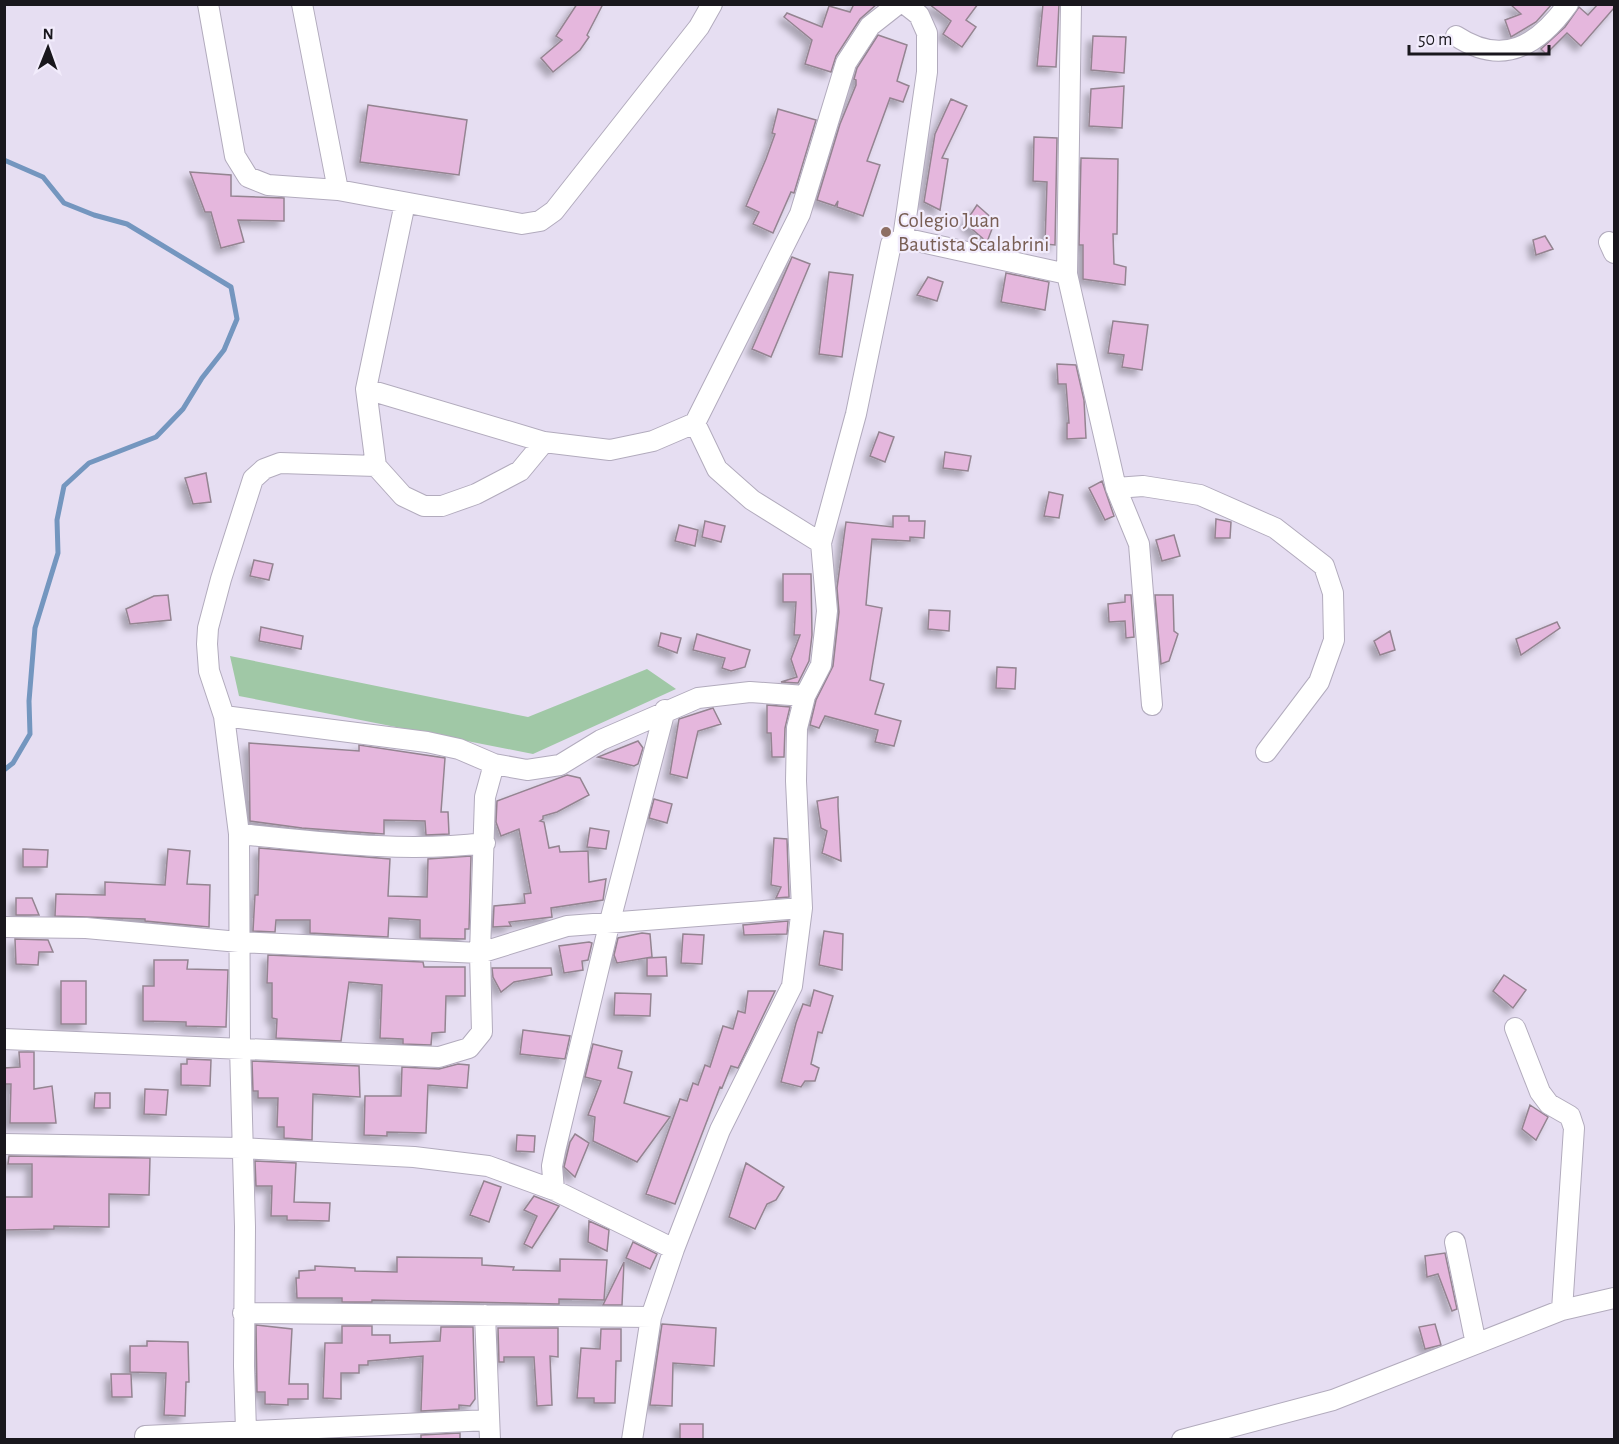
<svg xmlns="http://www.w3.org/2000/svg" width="1619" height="1444" font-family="'Alegreya Sans',sans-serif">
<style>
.green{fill:#a0c8a6}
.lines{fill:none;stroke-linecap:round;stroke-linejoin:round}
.stream{stroke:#7496bf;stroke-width:5}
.building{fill:#e5b7dd;stroke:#948491;stroke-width:1.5;filter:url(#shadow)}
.minor-casing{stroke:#b2abbd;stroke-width:22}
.minor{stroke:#fff;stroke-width:20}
.education-dot{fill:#8d6e63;stroke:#f2ecfc;stroke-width:2}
.labels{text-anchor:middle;stroke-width:4.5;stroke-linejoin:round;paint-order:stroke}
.education-label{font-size:21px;fill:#785e54;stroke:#f2ecfc;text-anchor:start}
</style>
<defs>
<filter id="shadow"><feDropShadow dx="-5.5" dy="5.5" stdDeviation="3" flood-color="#0004"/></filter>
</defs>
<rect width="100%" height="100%" fill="#e6def2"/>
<path class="green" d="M230,656L528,717L647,669L676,689L533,754L239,696Z"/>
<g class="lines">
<path class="stream" d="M4,160L43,177L64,203L94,215L127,224L231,287L237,319L224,350L202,378L183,409L156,437L89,463L64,486L57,520L58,553L35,628L29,701L30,734L13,763L4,770"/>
</g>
<path class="building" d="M577,4H603L587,35L589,37L580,50L553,72L541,58L562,40L556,36Z
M854,4H877L860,19L836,56L831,72L805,64L812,40L784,17L787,13L822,27L829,6L850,12Z
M929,4H978L966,20L976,27L962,47L943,34L951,21Z
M1043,4H1059L1056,67L1037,66Z
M1510,4H1552L1536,22L1511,37L1505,20L1521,14Z
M1598,4H1614V8L1581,46L1567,33L1546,54L1541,49L1565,27L1579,7L1588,15Z
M878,35L907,45L897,81L909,86L903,102L890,98L867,161L880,165L863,216L837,207L838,201L835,206L817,200L840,124L856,85V80L854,79L857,68Z
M1093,36L1126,37L1124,73L1091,70Z
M1124,86L1122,128L1089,126L1091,89Z
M951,99L967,106L942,158L948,159L940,210L924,202L935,134Z
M368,105L467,120L459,175L360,162Z
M778,109L816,120L794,193L791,192L773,233L753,224L759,212L746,206L766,159L775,134L772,133Z
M1034,137L1057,138L1055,245L1045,244L1047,182L1033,181Z
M1081,158L1118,159L1117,234H1113L1114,264L1126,267L1125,285L1083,279V245H1079Z
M190,172L231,175V196L284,198V221L238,220L244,242L221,248L211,212H205Z
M977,205L995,221L987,242L965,223Z
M1545,236L1553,249L1536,255L1533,240Z
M792,257L810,264L771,357L752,349Z
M829,272L853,275L842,357L819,354Z
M1006,273L1049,282L1045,310L1001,302Z
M928,277L943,282L937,301L917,295Z
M1113,321L1148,325L1142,370L1122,367L1124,355L1108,353Z
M1057,364L1076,365L1084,400L1086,438L1067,439V423H1069L1066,384H1058Z
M879,432L894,437L885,462L870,456Z
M945,452L971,456L968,471L943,468Z
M206,473L211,502L193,504L185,478Z
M1102,481L1114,516L1105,520L1089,488Z
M1049,492L1063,495L1059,518L1044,516Z
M893,516H909V521H925L924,538L910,537V541L872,539L866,605L882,608L870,680L884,684L875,714L901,721L894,746L875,742L878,730L825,716L819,728L810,725L816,700L833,666L839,612L837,588L846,522L893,527Z
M1216,519L1231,522L1230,538H1215Z
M705,521L725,526L721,542L702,537Z
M679,525L698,530L695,546L675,541Z
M1174,535L1180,556L1162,561L1156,540Z
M254,560L273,564L269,580L250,576Z
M783,574H811L812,635L809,661L798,683L781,682L797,677L791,659L800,635H794L796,602H783Z
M168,595L171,620L130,624L126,609L154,596Z
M1125,595H1131L1134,637L1126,638L1125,621L1109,622L1108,604L1125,602Z
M1155,595H1173L1174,631L1178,634L1169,661L1161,664Z
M929,610L950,611L949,631L928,629Z
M1557,622L1560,628L1521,655L1516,639Z
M261,627L303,636L301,649L259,641Z
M1390,631L1395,650L1380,655L1374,641Z
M661,633L681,638L677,653L658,646Z
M697,634L750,650L745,667L731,671L722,668L725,658L693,650Z
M997,667L1016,668L1015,689L996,688Z
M767,705L790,707L785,728L784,757H772L771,733H767Z
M713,708L721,724L698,731L687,778L670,774L679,719Z
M638,741L643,748L638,764L634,766L598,757Z
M249,743L359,751V745L445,758L441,812H448L449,834L426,835L425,821L384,820V834L302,828L250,821Z
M567,775L580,778L589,795L557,812L543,816V819L540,821L544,822L549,848L559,846L560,852L588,851L589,882L606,879L603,900L551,908L552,917L509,922L511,926L493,927L494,906L525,903L524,894L531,893L519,829L501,836L496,822L497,801Z
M838,797V806L841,861L822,853L827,831L821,828L817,801Z
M654,799L672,804L667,823L649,818Z
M590,828L609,831L606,849L587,847Z
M774,838L787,839L789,897L776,898L781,887L771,885Z
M259,848L390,859L388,896L427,897L428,859L471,856L469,929H465V939L420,938V920L389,918L388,937L310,933V920H276L275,932L253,931L255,895H258Z
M23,849L48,850L47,867H23Z
M168,849L190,851L187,884L210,885L209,927L145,921V919L55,916L56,894L105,895V882L165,885Z
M16,898H32L39,915H16Z
M788,921L787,934L744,935L743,925Z
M824,931L843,934L842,970L819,965Z
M642,933L650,934L652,957L617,963L614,955L618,938Z
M683,934L704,935L702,964L681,963Z
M15,939L48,940L53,952H39L38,965L16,964Z
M589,942L592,943L588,960L582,961L583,970L564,973L559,946Z
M268,955L423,962L424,967H465V996H446L445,1032L432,1033L431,1045L403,1044V1039L380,1038L382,985L349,982L341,1041L276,1038L277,1019L272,1018V983H267Z
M666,957L667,976H647V958Z
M154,960H188L187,969L228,970L226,1027L186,1026V1022L143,1021V986H154Z
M492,968H551L552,975L514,982L501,992L493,977Z
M1504,975L1526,990L1513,1008L1493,991Z
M61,981H86V1024H61Z
M814,990L833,996L822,1033L818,1032L811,1064L819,1068L815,1081H805L801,1087L781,1082L796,1023L803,1004L810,1006Z
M748,991H775L738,1068L731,1066L722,1088L720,1087L675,1204L646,1194L680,1099L687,1101L693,1083L698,1085L705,1065L710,1067L723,1026L733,1029L738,1011L745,1013Z
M615,993L651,994L650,1016L614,1015Z
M523,1030L570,1036L565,1059L520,1054Z
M593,1044L622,1051L618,1068L632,1072L624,1103L670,1117L637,1162L593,1141L595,1117L588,1115L601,1081L585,1077Z
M19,1052H34V1089L52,1086L56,1123H10L11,1084H4V1068L20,1067Z
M187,1059L211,1060L210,1086L181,1085V1064H187Z
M252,1061L359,1066L360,1097L313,1094L312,1140L284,1138V1127H277L278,1098H258V1091H253Z
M458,1064L469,1065L467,1088L428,1085L426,1133L387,1132V1136L364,1135L365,1096H401L402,1067L439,1069Z
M145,1089L168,1090L166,1115L144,1114Z
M95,1093H110V1108H94Z
M1530,1105L1548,1117L1536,1140L1522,1129Z
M575,1134L589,1143L575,1177L564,1167L570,1142Z
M517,1135L535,1136L534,1152L516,1151Z
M9,1156L150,1158L149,1195L109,1194V1227L54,1226V1229L4,1230V1197H32V1164H8Z
M255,1161L296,1163L294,1202L330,1203L329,1221L287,1220V1216H271L272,1186H256Z
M746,1163L784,1187L776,1200L767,1204L755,1229L729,1217Z
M484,1181L501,1187L489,1222L470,1215Z
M534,1196L559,1206L532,1248L524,1244L537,1216L524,1210Z
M589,1221L609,1230L607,1251L588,1242Z
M633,1242L657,1254L650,1269L626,1258Z
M1445,1253L1457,1309L1452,1311L1438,1274L1427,1277L1425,1256Z
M397,1257L482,1258V1265L514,1267L513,1270L560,1271V1259L607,1260L604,1300L559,1299V1304L372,1300V1302H342V1298H297L296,1278H299V1271L315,1270V1266L355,1268V1271L397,1272Z
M624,1262L622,1305H603Z
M662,1324L716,1328L714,1366L673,1363L672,1406L650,1405Z
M1435,1324L1441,1345L1425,1349L1419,1327Z
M256,1325L292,1329L289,1384H308V1399H288V1405L265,1404V1392H257Z
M342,1326H372V1335H390V1343L440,1341L441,1327H473L475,1399L470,1406L459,1405V1409L421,1411L423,1356L368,1361V1365H359V1373H341V1399L323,1398L325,1343H342Z
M498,1328H558V1357L550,1356L552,1405L537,1406L534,1357H504V1362H499Z
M601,1329H621V1361H616L615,1403H594V1398H577L581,1348L600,1349Z
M147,1341L188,1342L189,1382H186L185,1416L164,1415L166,1373L130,1372V1346H147Z
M111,1374H131L132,1397H112Z
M680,1424H703V1440H680Z
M460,1433V1440H421V1435Z"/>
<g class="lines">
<g class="minor-casing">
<path id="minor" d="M208,4L235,156L248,177L268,185L338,190L522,224L540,221L554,211L699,27L712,4
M302,4L338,190
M1071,4L1067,274L1116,488L1139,544L1152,705
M1456,36C1503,67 1538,46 1568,4
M405,203L366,389L376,466L403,496L424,506H442L476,494L520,471L544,442
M903,238L1067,274
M1609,242L1614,253
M366,389L544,442L610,450L653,441L695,423L800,214L846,63L870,26L898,4
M695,423L717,469L752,500L821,543
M1116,488L1143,486L1200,495L1275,528L1324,566L1333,593L1334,640L1319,682L1266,752
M224,716L427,742L459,749L494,764L527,770L560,765L601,740L698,698L750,692L805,696
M239,834C321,842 402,853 485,843
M4,927L86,928L239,942L480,953L567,926L802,908
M1515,1028L1540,1092L1549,1104L1570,1116L1574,1128L1562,1310
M4,1039L439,1057L469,1048L482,1032L480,953L485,797L494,764
M4,1144L241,1148L414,1157L488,1166L554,1190L674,1249
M554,1190L552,1166L555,1151L610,921L665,710
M1455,1242L1476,1344
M243,1313L651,1317
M485,1315L490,1440
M246,1431L244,1366L245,1227L240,1047L239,834L224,716L209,671L207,644L208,628L221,579L253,479L264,469L280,463L376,466
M145,1436L489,1420
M632,1440L651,1317L674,1249L720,1130L792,986L802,908L796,781L797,728L805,696L821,665L827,611L821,543L856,414L891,244L903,238L927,72V33L919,15L905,4
M1182,1440L1333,1400L1562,1310L1614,1298"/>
</g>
<use href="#minor" class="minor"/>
</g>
<circle class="education-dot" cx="886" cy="232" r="6"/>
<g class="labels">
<g class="education-label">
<text x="898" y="227">Colegio Juan<tspan x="898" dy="24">Bautista Scalabrini</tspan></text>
</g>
</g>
<rect width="1619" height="1444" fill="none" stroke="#19171d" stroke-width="12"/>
<g transform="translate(48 48) rotate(1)" stroke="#f2ecfc" stroke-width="4.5" paint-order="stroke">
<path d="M0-4.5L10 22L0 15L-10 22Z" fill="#19171d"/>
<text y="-9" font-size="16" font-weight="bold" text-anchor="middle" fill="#19171d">N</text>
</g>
<path d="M1409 45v9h140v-9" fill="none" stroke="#19171d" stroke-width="3"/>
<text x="1418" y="45" font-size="18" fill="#19171d" stroke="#f2ecfc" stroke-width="4.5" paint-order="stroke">50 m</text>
</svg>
